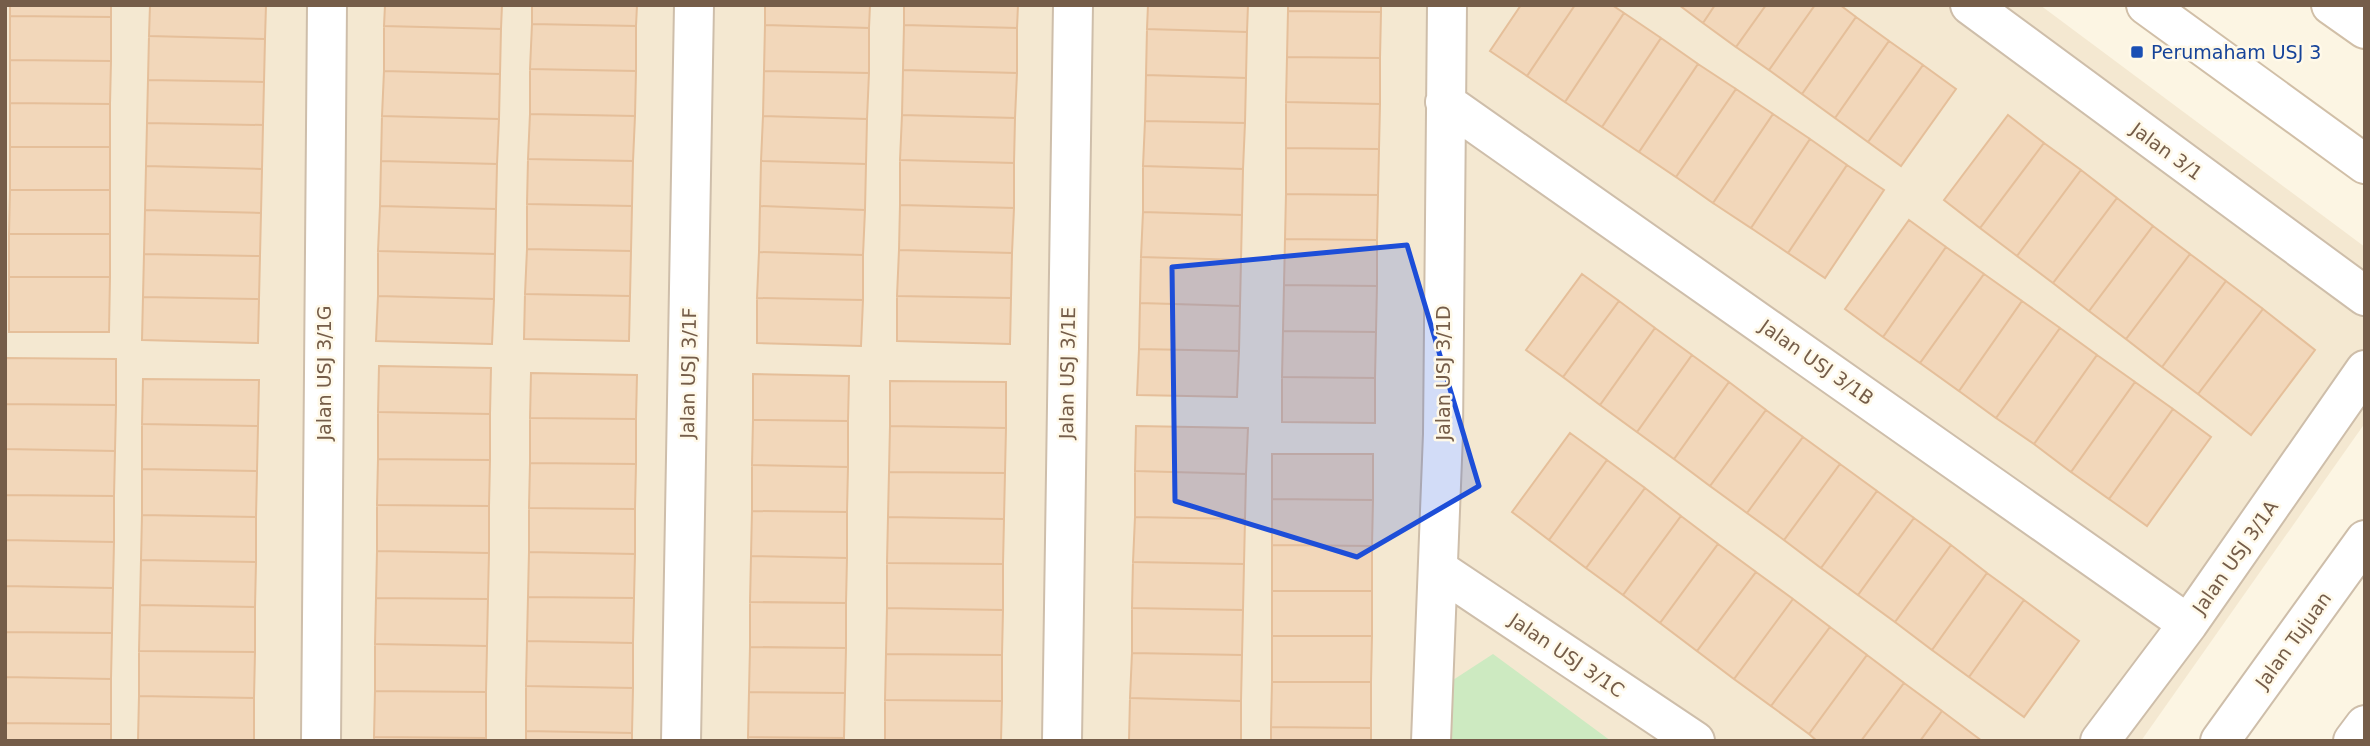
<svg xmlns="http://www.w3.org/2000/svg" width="2370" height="746" font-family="'DejaVu Sans',sans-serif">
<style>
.residential{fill:#f4e8d1}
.green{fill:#cdeac1}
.building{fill:#f2d7ba;stroke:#e5bf9a;stroke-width:2}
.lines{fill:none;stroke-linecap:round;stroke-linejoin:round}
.minor-casing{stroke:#cebeaa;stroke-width:42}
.tertiary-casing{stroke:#cebeaa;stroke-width:42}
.secondary-casing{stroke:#d1bfa7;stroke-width:42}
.minor{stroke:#fff;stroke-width:38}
.tertiary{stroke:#fff;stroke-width:38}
.secondary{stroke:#fff;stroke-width:38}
.marked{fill:#1d4ed8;fill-opacity:0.2;stroke:#1d4ed8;stroke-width:5;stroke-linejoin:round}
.transit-dot{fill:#1a4fb4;stroke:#fff9e9;stroke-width:2.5}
.labels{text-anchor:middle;stroke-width:5;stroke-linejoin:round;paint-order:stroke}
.transit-label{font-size:19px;fill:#164399;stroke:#fff9e9;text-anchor:start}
.street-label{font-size:19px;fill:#755d49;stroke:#fff9e9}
</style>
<rect width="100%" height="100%" fill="#fcf5e3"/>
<path class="residential" d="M5,5H2040L2365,247V423L2141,741H5Z"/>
<path class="green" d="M1493,654L1611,741H1452L1453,680Z"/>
<path class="building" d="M10,5H111V17L10,16Z
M150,5H266L265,39L149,36Z
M385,5H502L501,29L384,26Z
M532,5H637L636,26L532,24Z
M765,5H870L869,28L765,25Z
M904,5H1018L1017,28L904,25Z
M1148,5H1248L1247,32L1147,29Z
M1288,5H1381V12L1288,11Z
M1521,5H1575L1527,76L1490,51Z
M1575,5H1612L1624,13L1565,102L1527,76Z
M1679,5H1715L1703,23Z
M1715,5H1766L1736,47L1703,23Z
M1766,5H1815L1769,70L1736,47Z
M1815,5H1840L1856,17L1802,94L1769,70Z
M1288,11L1381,12L1380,58L1287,57Z
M1624,13L1661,38L1602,127L1565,102Z
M10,16L111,17V61L10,60Z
M1856,17L1889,41L1835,118L1802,94Z
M532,24L636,26V71L530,69Z
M765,25L869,28V73L764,71Z
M904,25L1017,28V73L903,70Z
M384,26L501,29L500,74L384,71Z
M1147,29L1247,32L1246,78L1146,75Z
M149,36L265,39L264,82L148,80Z
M1661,38L1698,64L1639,152L1602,127Z
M1889,41L1923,65L1868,142L1835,118Z
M1287,57L1380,58V104L1286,102Z
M10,60L111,61L110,104L10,103Z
M1698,64L1736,89L1676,177L1639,152Z
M1923,65L1956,89L1901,166L1868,142Z
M530,69L636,71L635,116L530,114Z
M903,70L1017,73L1015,118L902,115Z
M384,71L500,74L499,119L382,116Z
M764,71L869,73L867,119L763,116Z
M1146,75L1246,78L1245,123L1145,121Z
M148,80L264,82L263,125L147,123Z
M1736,89L1773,114L1713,203L1676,177Z
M1286,102L1380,104L1379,149L1286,148Z
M10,103L110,104V147H10Z
M530,114L635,116L633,161L528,159Z
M1773,114L1810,139L1751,228L1713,203Z
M902,115L1015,118L1014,163L900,160Z
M2008,115L2044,143L1980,228L1944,200Z
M382,116L499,119L497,164L381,161Z
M763,116L867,119L866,164L761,161Z
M1145,121L1245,123L1243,169L1143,166Z
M147,123L263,125L262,169L146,166Z
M1810,139L1847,165L1788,253L1751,228Z
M2044,143L2081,170L2017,256L1980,228Z
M10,147H110V190H10Z
M1286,148L1379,149L1378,195L1286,194Z
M528,159L633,161L632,206L527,204Z
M900,160L1014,163V208L900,205Z
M381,161L497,164L496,209L380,206Z
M761,161L866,164L865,210L760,206Z
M1847,165L1884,190L1825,278L1788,253Z
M146,166L262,169L261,213L145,210Z
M1143,166L1243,169L1242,215L1143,212Z
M2081,170L2117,198L2053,283L2017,256Z
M10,190H110V234H9Z
M1286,194L1378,195L1377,240L1285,239Z
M2117,198L2153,226L2089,311L2053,283Z
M527,204L632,206L631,251L527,249Z
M900,205L1014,208L1012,253L899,250Z
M380,206L496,209L495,254L378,251Z
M760,206L865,210L863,255L759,252Z
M145,210L261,213L260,256L144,254Z
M1143,212L1242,215L1241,260L1141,257Z
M1909,220L1946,247L1883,337L1845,309Z
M2153,226L2190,254L2126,339L2089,311Z
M9,234H110V277H9Z
M1285,239L1377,240V286L1284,285Z
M1946,247L1984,274L1920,363L1883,337Z
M527,249L631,251L630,296L525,294Z
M899,250L1012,253L1011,298L897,296Z
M378,251L495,254L494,299L378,296Z
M759,252L863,255V300L757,298Z
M144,254L260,256L259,299L143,297Z
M2190,254L2226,281L2162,367L2126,339Z
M1141,257L1241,260L1240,306L1140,303Z
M1582,274L1619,301L1563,377L1526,350Z
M1984,274L2022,301L1959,391L1920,363Z
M9,277H110L109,332H9Z
M2226,281L2263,309L2198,394L2162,367Z
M1284,285L1377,286L1376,332L1283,331Z
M525,294L630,296L629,341L524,339Z
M378,296L494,299L492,344L376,341Z
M897,296L1011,298L1010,344L897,341Z
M143,297L259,299L258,343L142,340Z
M757,298L863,300L861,346L757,343Z
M1619,301L1655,328L1600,405L1563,377Z
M2022,301L2060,328L1996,418L1959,391Z
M1140,303L1240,306L1239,351L1139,349Z
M2263,309L2315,350L2251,435L2198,394Z
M1655,328L1692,355L1637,432L1600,405Z
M2060,328L2097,355L2034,444L1996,418Z
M1283,331L1376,332L1375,378L1282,377Z
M1139,349L1239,351L1237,397L1137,395Z
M1692,355L1729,382L1674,459L1637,432Z
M2097,355L2135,382L2071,472L2034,444Z
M6,358L116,359V405L6,404Z
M379,366L491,368L490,414L378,412Z
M531,373L637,375L636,419L530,418Z
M753,374L849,376L848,421L753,420Z
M1282,377L1375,378V423L1282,422Z
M143,379L259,380L258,426L142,424Z
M890,381L1006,382V428L890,426Z
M1729,382L1766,410L1710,486L1674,459Z
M2135,382L2173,409L2109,499L2071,472Z
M6,404L116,405L115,451L5,449Z
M2173,409L2211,437L2147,526L2109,499Z
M1766,410L1803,437L1747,513L1710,486Z
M378,412L490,414V460L378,459Z
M530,418L636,419V464L530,463Z
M753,420L848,421V467L752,465Z
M142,424L258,426L257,471L142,469Z
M890,426L1006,428L1005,473L889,472Z
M1136,426L1248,428L1246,474L1135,471Z
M1570,433L1607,460L1549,540L1512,512Z
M1803,437L1840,464L1784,540L1747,513Z
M5,449L115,451L114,496L5,495Z
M1272,454H1373V500L1272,499Z
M378,459L490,460L489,506L377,505Z
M1607,460L1645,488L1586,568L1549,540Z
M530,463L636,464L635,509L529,508Z
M1840,464L1877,491L1821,568L1784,540Z
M752,465L848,467L847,512L752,511Z
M142,469L257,471L256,517L142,515Z
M1135,471L1246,474L1245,519L1135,517Z
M889,472L1005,473L1004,519L888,517Z
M1645,488L1681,516L1623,595L1586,568Z
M1877,491L1914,518L1858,595L1821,568Z
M5,495L114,496V542L5,540Z
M1272,499L1373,500L1372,546L1272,545Z
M377,505L489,506V553L377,551Z
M529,508L635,509V554L529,552Z
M752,511L847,512V558L751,556Z
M142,515L256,517V562L141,560Z
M1681,516L1718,544L1660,623L1623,595Z
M888,517L1004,519L1003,564L887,563Z
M1135,517L1245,519L1244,564L1133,562Z
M1914,518L1951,545L1895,622L1858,595Z
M5,540L114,542L113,588L5,586Z
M1718,544L1756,572L1697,651L1660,623Z
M1272,545L1372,546V591H1272Z
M1951,545L1987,573L1932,650L1895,622Z
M377,551L489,553L488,599L376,598Z
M529,552L635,554L634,598L528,597Z
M751,556L847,558L846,603L750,602Z
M141,560L256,562L255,607L140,605Z
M1133,562L1244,564L1243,610L1132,608Z
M887,563L1003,564V610L887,608Z
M1756,572L1793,599L1734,679L1697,651Z
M1987,573L2024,600L1969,677L1932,650Z
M5,586L113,588L112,633L5,632Z
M1272,591H1372V636H1272Z
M528,597L634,598L633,643L527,641Z
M376,598L488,599L487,646L375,644Z
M1793,599L1830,627L1771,706L1734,679Z
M2024,600L2079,641L2024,717L1969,677Z
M750,602L846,603V648L750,647Z
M140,605L255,607V652L139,651Z
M887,608L1003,610L1002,655L886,654Z
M1132,608L1243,610L1242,655L1132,653Z
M1830,627L1867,655L1809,734L1771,706Z
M5,632L112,633L111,679L5,677Z
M1272,636H1372L1371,682H1272Z
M527,641L633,643V688L526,686Z
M375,644L487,646L486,692L375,691Z
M750,647L846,648L845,693L749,692Z
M139,651L255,652L254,698L139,696Z
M1132,653L1242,655L1241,701L1130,698Z
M886,654L1002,655V701L885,700Z
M1867,655L1904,683L1861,741H1817L1809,734Z
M5,677L111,679V724L5,723Z
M1272,682H1371V728L1271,727Z
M1904,683L1942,711L1920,741H1861Z
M526,686L633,688L632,733L526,731Z
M375,691L486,692V738L374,737Z
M749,692L845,693L844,738L748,737Z
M139,696L254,698V741H138Z
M1130,698L1241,701V741H1129Z
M885,700L1002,701L1001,741H885Z
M1942,711L1982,741H1920Z
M5,723L111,724V741H5Z
M1271,727L1371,728V741H1271Z
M526,731L632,733V741H526Z
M374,737L486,738V741H374Z
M748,737L844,738V741H748Z"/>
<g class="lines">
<g class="minor-casing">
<path id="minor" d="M1970,5L2365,296
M1445,102L2188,624
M1438,569L1695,741
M321,741L327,5
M681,741L694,5
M1062,741L1073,5
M1431,741L1443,434L1447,5
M2100,741L2188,624L2365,370
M2353,741L2365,725"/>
</g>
<g class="tertiary-casing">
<path id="tertiary" d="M2220,741L2365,540"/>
</g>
<g class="secondary-casing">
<path id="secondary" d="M2146,5L2365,164
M2331,5L2365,29"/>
</g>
<use href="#minor" class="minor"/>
<use href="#tertiary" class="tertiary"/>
<use href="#secondary" class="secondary"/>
</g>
<path class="marked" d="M1407,245L1479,486L1357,557L1175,501L1172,267Z"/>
<rect class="transit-dot" x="2130" y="45" width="14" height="14" rx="3.5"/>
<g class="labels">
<g class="transit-label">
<text x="2151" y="59">Perumaham USJ 3</text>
</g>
<g class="street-label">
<text transform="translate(2167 151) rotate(36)" y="7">Jalan 3/1</text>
<text transform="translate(1817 362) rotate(35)" y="7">Jalan USJ 3/1B</text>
<text transform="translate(324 373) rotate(-90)" y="7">Jalan USJ 3/1G</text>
<text transform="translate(688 373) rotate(-89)" y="7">Jalan USJ 3/1F</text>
<text transform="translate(1067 373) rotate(-89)" y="7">Jalan USJ 3/1E</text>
<text transform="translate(1443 373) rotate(-90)" y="7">Jalan USJ 3/1D</text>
<text transform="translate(2235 557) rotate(-55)" y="7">Jalan USJ 3/1A</text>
<text transform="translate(2293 640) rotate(-54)" y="7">Jalan Tujuan</text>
<text transform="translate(1567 655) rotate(34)" y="7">Jalan USJ 3/1C</text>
</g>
</g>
<rect width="2370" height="746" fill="none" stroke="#755d49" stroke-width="14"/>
</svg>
